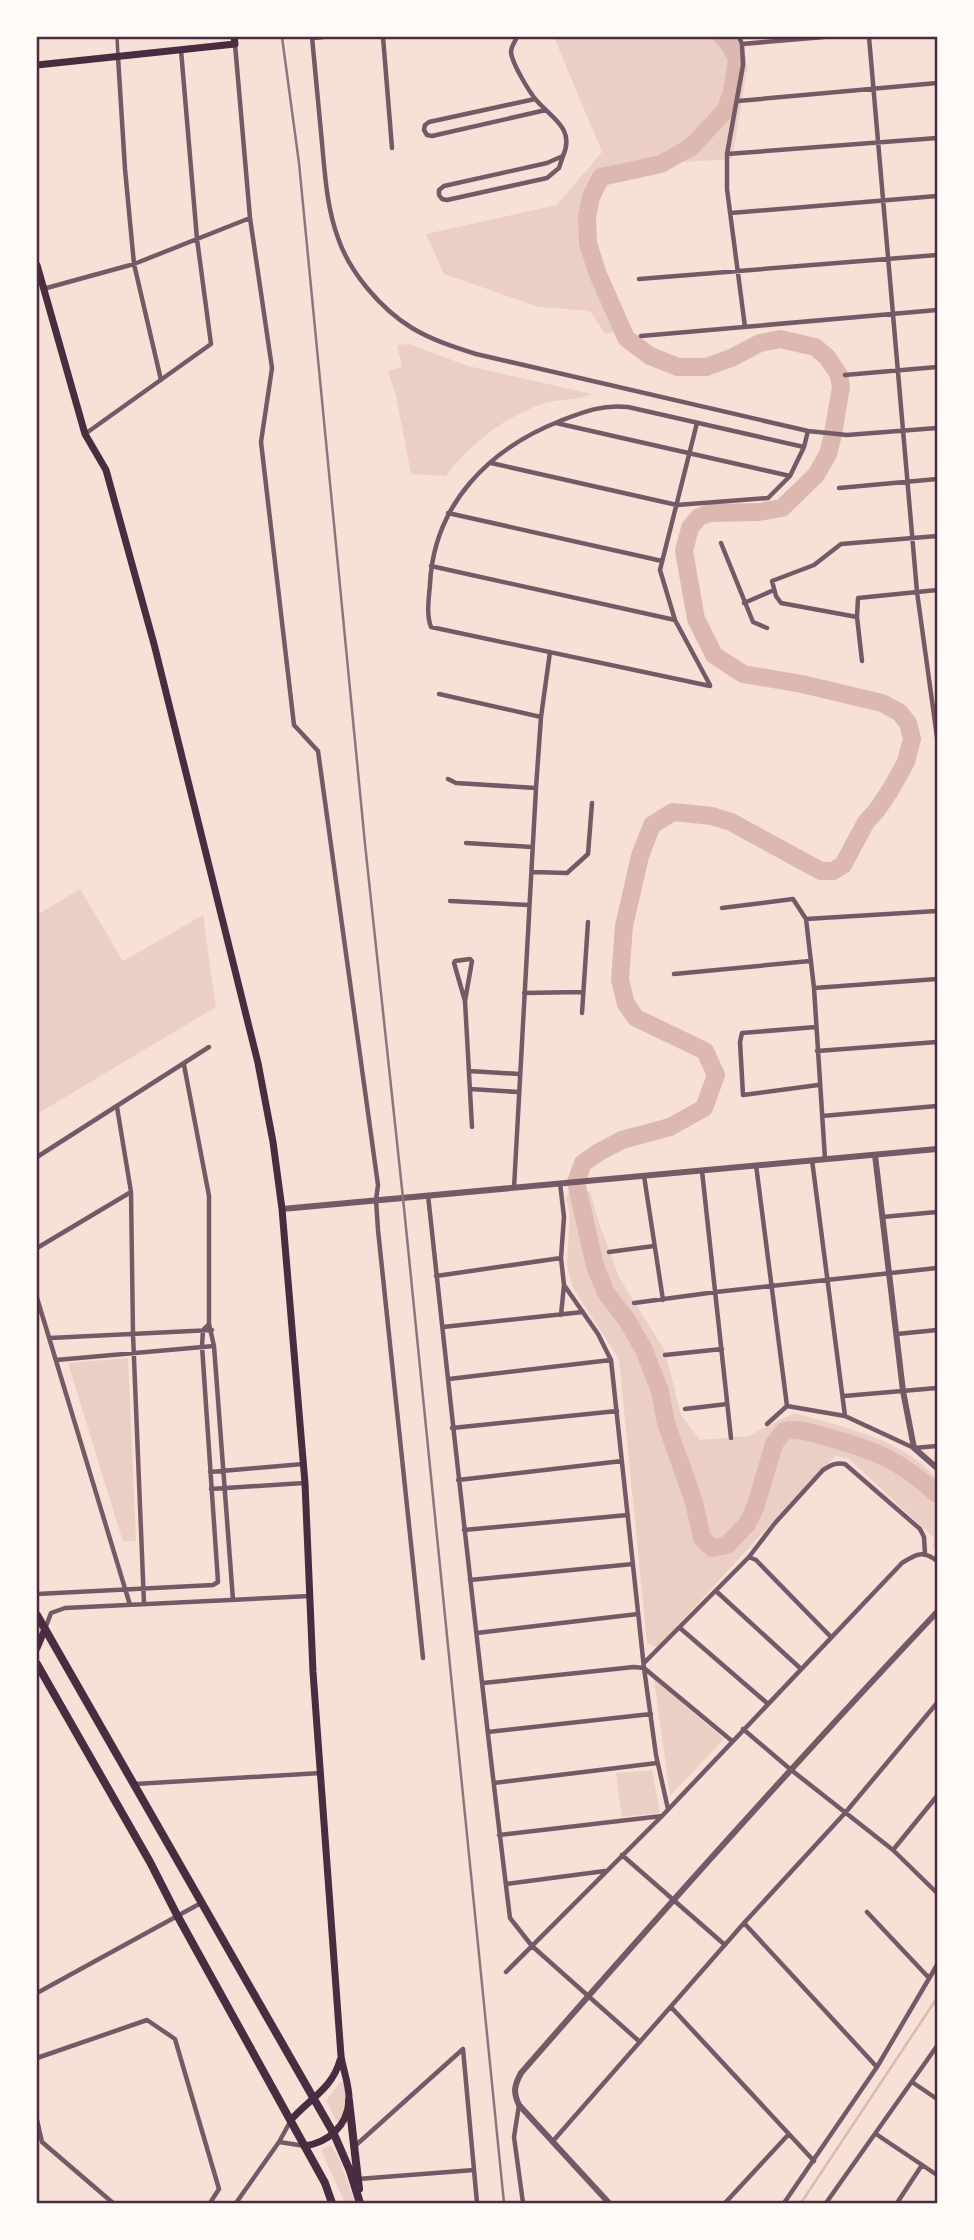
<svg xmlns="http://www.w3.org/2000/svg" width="974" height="2240" font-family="'Open Sans',sans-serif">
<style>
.green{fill:#ebcfc5}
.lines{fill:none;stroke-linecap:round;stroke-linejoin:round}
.stream{stroke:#dcb8b0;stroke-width:2.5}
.river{stroke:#dcb8b0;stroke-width:18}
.pedestrian{stroke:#755966;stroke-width:3.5}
.minor{stroke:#755966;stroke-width:4.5}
.tertiary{stroke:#755966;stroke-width:6}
.secondary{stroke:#4a2c40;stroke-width:7}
.trunk{stroke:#4a2c40;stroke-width:8}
.rail{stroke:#8f747c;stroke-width:2.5}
.neatline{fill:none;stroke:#4a2c40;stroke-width:2.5}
</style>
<rect width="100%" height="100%" fill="#f7e1d7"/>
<path class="green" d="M554,37H715L748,65L732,159C680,163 577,159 593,238C599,270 615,300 627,329L605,334L590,311L539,307L444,274L426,234L557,205L602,152Z
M409,344L468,366L592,394C579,400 560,399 545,403C505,416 470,444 446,476L411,474L396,396L388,371L402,367L397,345Z
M80,889L123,961L203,915L216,1007L37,1114V915Z
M590,1191L600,1226L619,1277L665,1351L681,1415L700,1440L748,1436L794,1413C843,1427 903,1439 937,1479V1553L932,1547L934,1538L849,1459L836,1456L805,1486L660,1645L656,1647L647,1643L619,1359L573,1288L567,1265L570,1214L566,1199L568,1193Z
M128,1358L136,1541L123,1542L68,1363Z
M654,1679L724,1739L670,1796Z
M652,1770L660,1813L622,1817L616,1773Z
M343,2082C347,2095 348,2112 337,2122L326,2101L339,2083Z
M331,2145L340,2161L355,2203H345L321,2150Z"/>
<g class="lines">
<path class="stream" d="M801,2203L937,1998"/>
<path class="river" d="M722,37L730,45L737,59L732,92L725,111L691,147L661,164L601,177L591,197L587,217L588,243L597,272L626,338L650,356L678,367H706L731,358L760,343L780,339L815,347L827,357L839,375L841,387L833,434L828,454L816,475L782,508L759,512L710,513L699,517L690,528L684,551L696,619L714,655L743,674L802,684L882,703L899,712L908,723L912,739L906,762L891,789L877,810L866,822L843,865L833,871H821L731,822L712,816L673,812L652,825L640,856L624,926L620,980L626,1004L636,1018L705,1051L716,1075L704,1108L670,1127L622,1140L599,1152L583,1163L576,1182L595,1266L606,1293L627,1320L644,1350L660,1391L666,1423L694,1502L702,1538L712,1548L727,1545L747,1524L756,1505L774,1444L784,1431C801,1428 811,1433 827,1437C874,1450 900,1460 937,1494"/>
<path class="pedestrian" d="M117,37L118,56"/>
<path class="minor" d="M312,37C315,72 319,108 322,143C325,176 327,208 338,238C350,273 381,309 412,328C432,340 454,347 476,354L808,431L847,435L937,428
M383,37L392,148
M517,37C515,42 511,46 511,52C512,64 530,93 537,101C553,119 575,129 563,156
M739,37L742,44L743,65L727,154V189L745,327
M869,37L917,592L937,737
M313,38L323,37
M235,44L250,218L272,368L261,442L294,725L318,751L378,1185L376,1200L378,1230L423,1658
M742,44L824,37
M118,57L125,169L134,264L161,380
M535,99L429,122L425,125L424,130L427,135L432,136L546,110
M738,101L937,83
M727,154L937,138
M563,156L559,168L547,178L447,200L442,199L439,195V190L444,186L547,163Z
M731,213L937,196
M639,279L937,255
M43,289L134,264L250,218
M641,336L937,310
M845,375L937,367
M556,423L790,476
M697,423L660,570L675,620L710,685
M85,434L211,344L197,239L181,50
M491,463L677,505L768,498L790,476L804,447L808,431
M839,488L937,479
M448,513L662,561
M937,536L841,544L814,565L772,581L776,596L781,603L857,617L858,598L937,590
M721,543L753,622L767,628
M431,566L675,620
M744,603L774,590
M857,617L862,661
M710,686L431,627C426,614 429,598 430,584C434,504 489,449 560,421C583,412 603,404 628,407L804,447
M439,694L541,717
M448,779L456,783L536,788
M466,843L532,847
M532,872L567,873L588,854L592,803
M450,901L529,905
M722,908L793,899L806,919
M674,974L810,961
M814,988L937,979
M524,993L583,992
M465,1001L454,963L455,961L470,959L472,961L465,1001L472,1127
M582,1013L588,922
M816,1027L742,1033L740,1042L743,1095L818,1085
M817,1051L937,1042
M184,1065L209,1196V1324L214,1346L233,1600
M469,1071L519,1074
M470,1089L518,1092
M117,1107L131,1192L133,1334L144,1604
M822,1116L937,1106
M37,1157L209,1047
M825,1159L814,988L806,919L937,911
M812,1160L845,1416
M756,1165L787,1406
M702,1171L731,1438
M644,1176L663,1300
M560,1183L564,1217L561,1258L564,1285L598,1334L611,1360L644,1668L656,1755L668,1809
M514,1188L536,788L541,717L550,652
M428,1195C454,1436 480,1677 510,1918L532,1946L640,2042
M882,1217L937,1212
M37,1248L131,1192
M609,1252L654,1246
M436,1276L561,1258
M37,1298L130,1605
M634,1303L716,1292L937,1268
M561,1315L564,1285
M443,1327L583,1312
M897,1334L937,1330
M50,1338L212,1330
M665,1355L722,1349
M56,1360L214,1346
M449,1379L611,1360
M844,1396L937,1388
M685,1409L727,1404
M767,1424L787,1406L845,1416L914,1448L937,1446
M452,1428L617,1411
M210,1472L303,1464
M458,1480L622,1461
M211,1489L304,1483
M464,1530L628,1515
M749,1557L756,1560L830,1636
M470,1580L633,1564
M716,1591L800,1668
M37,1594L213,1585L218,1582L202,1346L203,1330L209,1324
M680,1628L767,1703
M45,1629L51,1613L65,1608L310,1596
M477,1633L638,1614
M644,1663L749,1557L775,1523L823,1470C831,1465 836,1462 845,1464L920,1529L924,1537L925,1554
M483,1683L634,1667L644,1668L732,1741
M743,1729L790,1769L893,1850L937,1893
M488,1732L651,1714
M494,1783L657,1763
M135,1784L321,1773
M499,1835L662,1816
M893,1850L937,1796
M622,1855L725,1945
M506,1884L605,1871
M867,1912L929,1978
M744,1923L876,2066
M506,1972L663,1815L902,1563C916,1554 923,1550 937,1561
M37,1993L201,1903
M671,2007L814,2161
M463,2049L477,2203
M37,2058L147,2020L175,2039L219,2189L210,2203
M912,2082L937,2099
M519,2105L514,2137L523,2203
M37,2120L42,2142L113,2203
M876,2134L937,2175
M553,2141L744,1923L845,1813L937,1703
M279,2142L305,2146
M355,2146L463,2049
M358,2179L474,2170
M236,2203L279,2142L290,2122
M725,2203L788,2135
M784,2203L877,2067L937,1965
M826,2203L937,2046
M897,2203L922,2165"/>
<path class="tertiary" d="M875,1155L903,1391L914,1448L937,1468
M282,1209L937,1149
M609,2203L519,2105C513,2092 514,2086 521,2073C657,1917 795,1763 937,1612"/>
<path class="secondary" d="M37,65L235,44L234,37
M37,265L85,434L106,470L154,644L258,1063L273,1142L282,1209L305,1483L313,1672L341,2056C343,2070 350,2087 349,2101C347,2127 328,2142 305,2146
M37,1648L45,1629
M291,2120C308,2100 333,2088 340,2060"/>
<path class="trunk" d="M37,1615L334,2134L350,2171L360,2203
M37,1664L150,1862L177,1915L325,2183L332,2203
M349,2101L359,2189"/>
<path class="rail" d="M282,37L299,163L365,844L403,1198L504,2203"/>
</g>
<rect width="974" height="2240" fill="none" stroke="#fffaf5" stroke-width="77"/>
<rect x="38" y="38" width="898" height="2164" class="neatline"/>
</svg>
